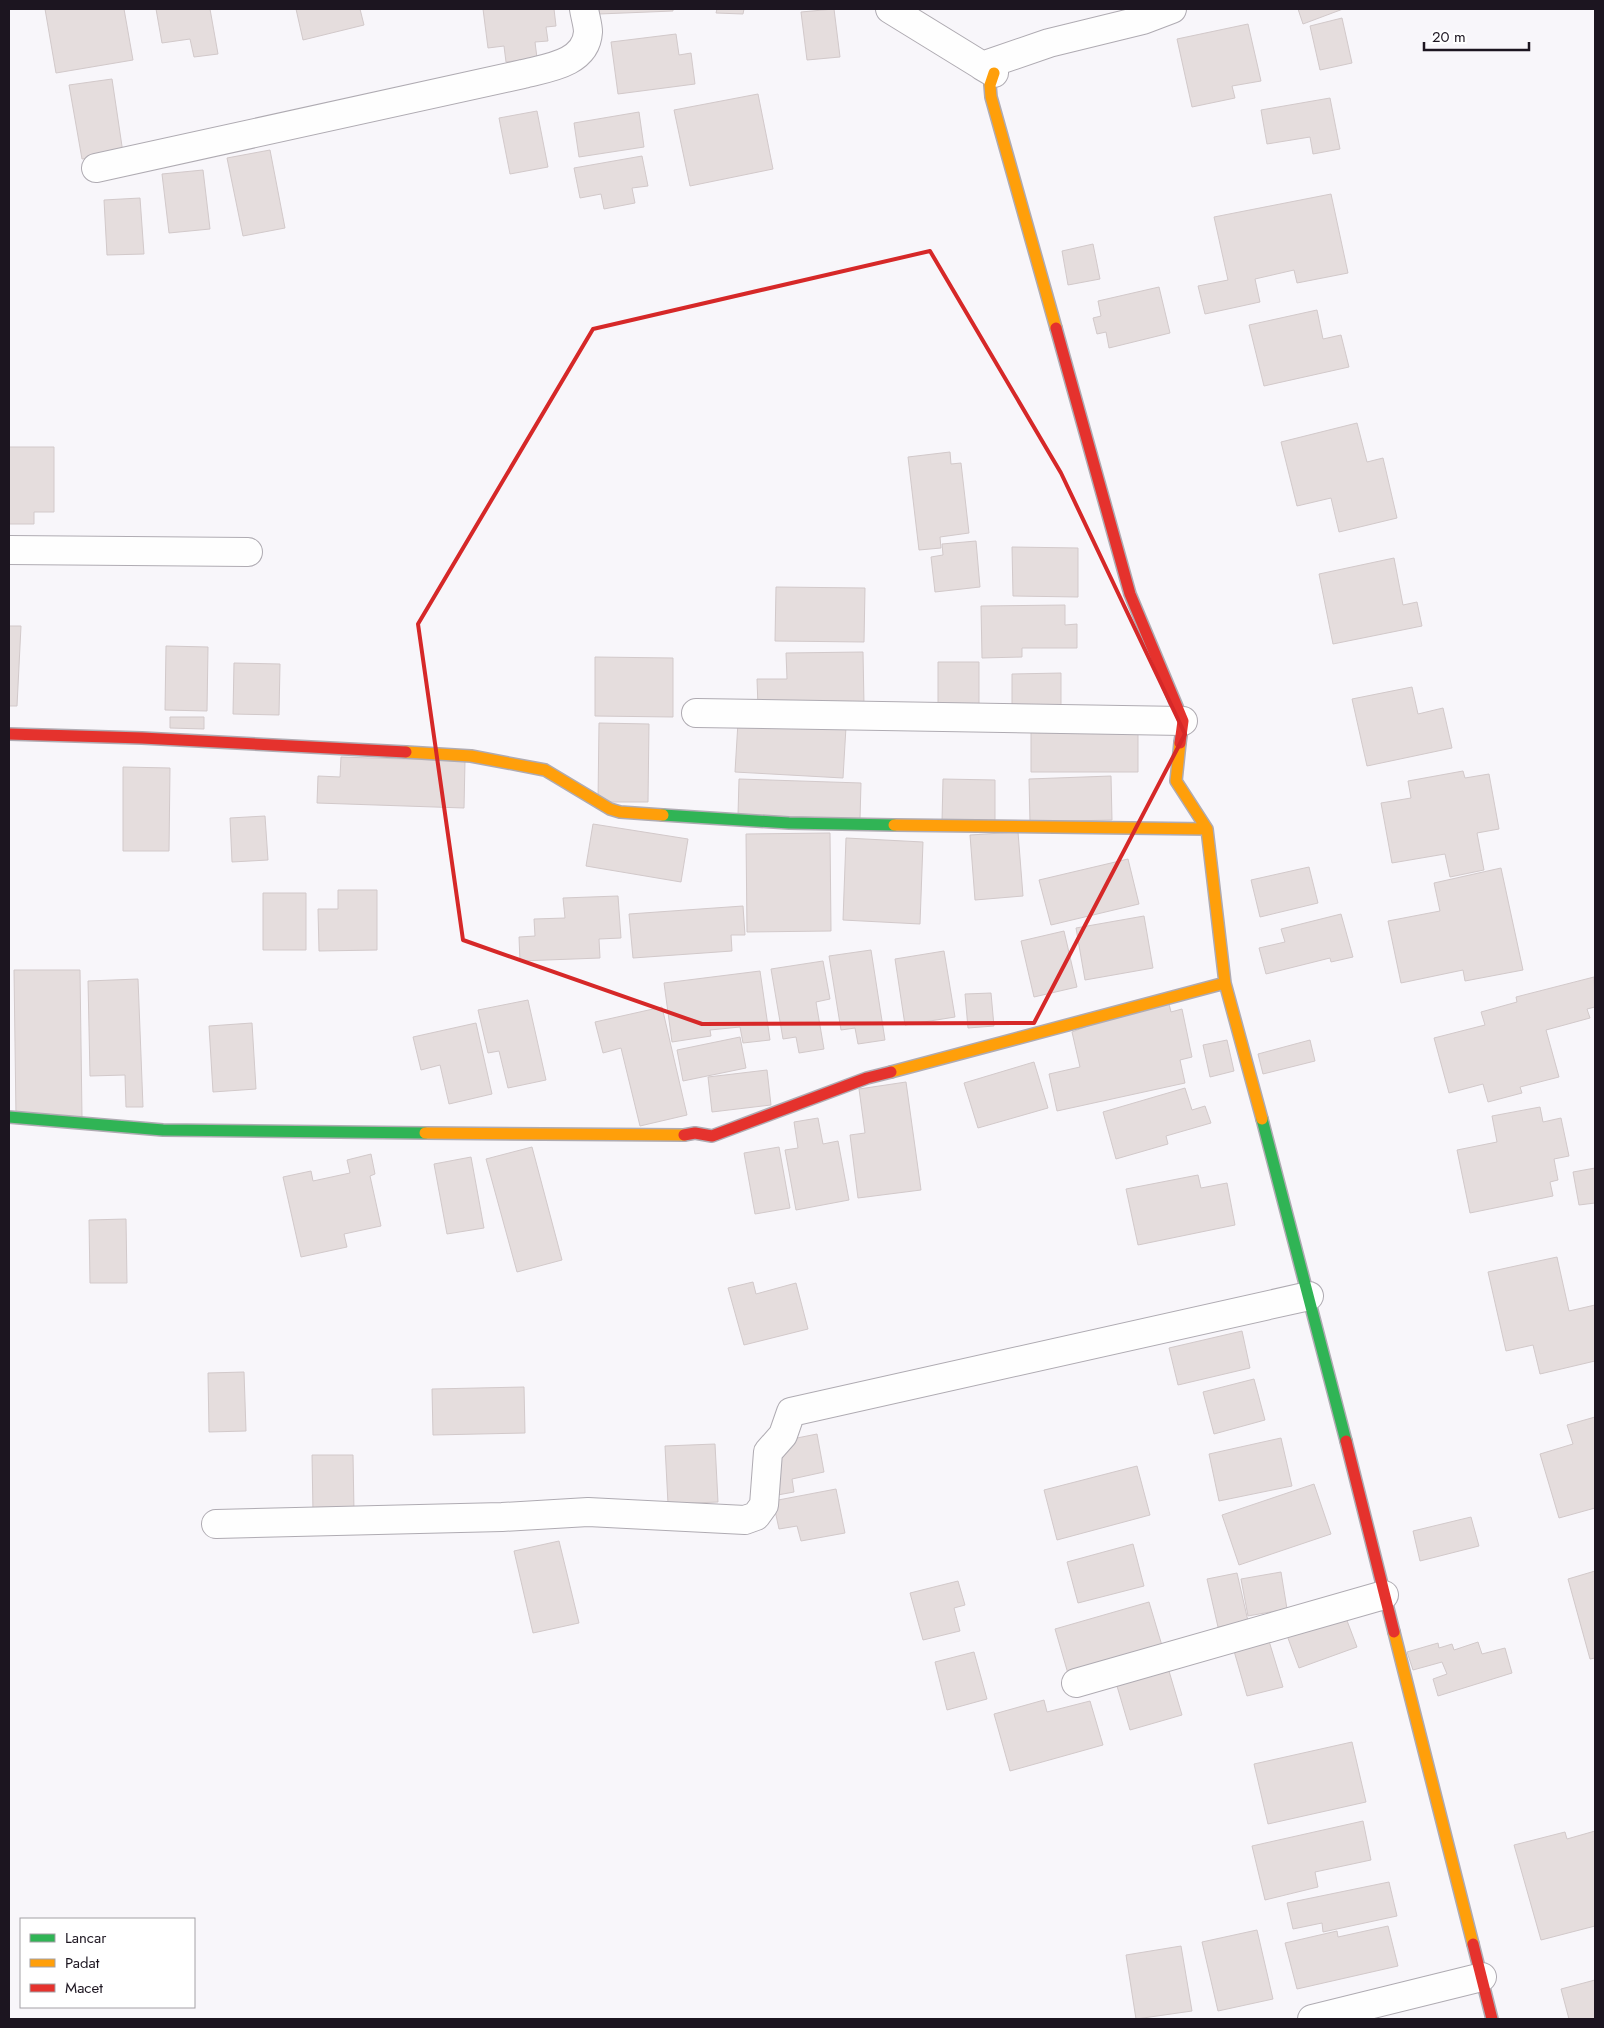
<svg xmlns="http://www.w3.org/2000/svg" width="1604" height="2028" font-family="Jost,sans-serif">
<style>
.building{fill:#e5dddd;stroke:#d2c9ca}
.lines{fill:none;stroke-linecap:round;stroke-linejoin:round}
.street-casing{stroke:#afabb2;stroke-width:30}
.fast-casing{stroke:#afabb2;stroke-width:14}
.slow-casing{stroke:#afabb2;stroke-width:14}
.jam-casing{stroke:#afabb2;stroke-width:14}
.street{stroke:#fefefe;stroke-width:28}
.fast{stroke:#30b455;stroke-width:11}
.slow{stroke:#ff9f0a;stroke-width:11}
.jam{stroke:#e5322d;stroke-width:11}
.marked{fill:none;stroke:#d62828;stroke-width:4;stroke-linejoin:round}
</style>
<rect width="100%" height="100%" fill="#f8f6fa"/>
<path class="building" d="M45,9H124L133,60L56,73Z
M156,9H210L218,54L194,57L190,39L162,43Z
M296,9H360L364,25L303,40Z
M483,9H554L556,26L546,27L548,41L535,42L537,58L506,62L504,46L488,48Z
M599,9H673V11L599,14Z
M717,9H744L743,14L716,13Z
M834,9L840,57L807,60L801,12Z
M1298,9H1343L1303,24Z
M1342,18L1352,63L1320,70L1310,26Z
M1248,24L1261,81L1232,86L1235,98L1192,107L1177,39Z
M676,34L679,55L691,53L695,84L618,94L611,42Z
M112,79L123,153L82,159L69,85Z
M758,94L773,169L690,186L674,110Z
M1330,98L1340,149L1313,154L1310,137L1267,144L1261,110Z
M537,111L548,167L510,174L499,118Z
M639,112L644,147L579,157L574,123Z
M270,150L285,228L243,236L227,158Z
M642,156L648,186L632,188L635,203L604,209L601,194L580,198L574,168Z
M203,170L210,229L169,233L162,174Z
M1331,194L1348,273L1297,283L1294,270L1255,279L1260,302L1205,314L1198,286L1228,280L1214,217Z
M140,198L144,254L107,255L104,200Z
M1093,244L1100,279L1068,285L1062,251Z
M1159,287L1170,333L1109,348L1106,332L1097,334L1093,318L1101,316L1098,301Z
M1317,310L1323,339L1341,335L1349,367L1264,386L1249,325Z
M1357,423L1367,462L1383,458L1397,518L1339,532L1331,498L1297,506L1281,442Z
M9,447H54V512H34V524H9Z
M950,452L951,464L961,463L969,533L940,537L941,548L919,550L908,457Z
M976,541L980,587L935,592L931,557L943,555L942,544Z
M1012,547L1078,548V597L1013,596Z
M1394,558L1403,605L1417,602L1422,626L1333,644L1319,574Z
M776,587L865,588L864,642L775,641Z
M1065,605V625L1077,624V648H1022V657L982,658L981,606Z
M9,626H21L17,706H9Z
M166,646L208,647L207,711L165,710Z
M863,652L864,705L758,707L757,679H787L786,653Z
M595,657L673,658V717L595,716Z
M938,662H979V705L938,704Z
M234,663L280,664L279,715L233,714Z
M1061,673V715H1012V674Z
M1412,687L1418,714L1443,708L1452,748L1367,766L1352,699Z
M170,717H204V729L170,728Z
M738,722L846,727L843,778L735,772Z
M599,723L649,724L648,802H598Z
M1031,727L1138,732V772H1031Z
M341,757L465,761L464,808L317,803L318,776L340,777Z
M123,767L170,768L169,851H123Z
M1463,771L1465,778L1489,774L1499,829L1477,833L1484,870L1450,877L1445,854L1392,863L1381,803L1411,798L1408,781Z
M1111,776L1112,820L1030,822L1029,779Z
M739,779L861,783L860,819L738,815Z
M943,779L995,780V823L942,822Z
M265,816L268,860L232,862L230,818Z
M593,824L688,839L681,882L586,866Z
M1018,832L1023,896L975,900L970,835Z
M830,833L831,931L747,932L746,834Z
M846,838L923,842L920,924L843,920Z
M1128,859L1139,904L1051,925L1039,880Z
M1309,867L1318,903L1260,917L1251,880Z
M1501,868L1523,970L1465,981L1463,970L1401,983L1388,921L1440,911L1434,883Z
M338,890H377V950L319,951L318,909H338Z
M263,893H306V950H263Z
M618,896L621,938L599,939L600,958L520,961L519,937L535,936L534,919L565,918L563,898Z
M743,906L745,935H731L732,951L633,958L629,914Z
M1341,914L1353,957L1331,962L1330,958L1266,974L1259,948L1285,942L1281,929Z
M1144,916L1153,968L1085,980L1076,928Z
M1064,931L1077,987L1034,997L1021,941Z
M871,950L885,1040L858,1044L855,1028L841,1030L829,956Z
M944,951L955,1017L905,1025L895,959Z
M823,961L830,999L816,1002L824,1049L799,1053L796,1037L783,1039L771,969Z
M14,970H80L82,1117H16Z
M760,971L770,1040L743,1043L740,1027L710,1030L711,1036L672,1042L664,983Z
M1594,977L1595,1007L1587,1009L1590,1018L1546,1030L1559,1077L1520,1087L1522,1093L1488,1102L1483,1084L1449,1093L1434,1038L1485,1025L1481,1012L1517,1002L1516,997Z
M138,979L143,1107H126L125,1075L90,1076L88,981Z
M991,993L994,1026L968,1028L965,994Z
M1167,996L1171,1012L1182,1009L1192,1057L1180,1060L1185,1083L1057,1111L1049,1074L1080,1067L1072,1032Z
M528,1000L546,1080L508,1088L499,1051L488,1053L478,1010Z
M662,1007L687,1115L640,1126L621,1048L603,1053L595,1022Z
M252,1023L256,1089L213,1092L209,1026Z
M476,1023L492,1094L449,1104L440,1065L421,1070L413,1037Z
M740,1037L746,1068L683,1081L677,1050Z
M1227,1040L1234,1071L1210,1077L1203,1045Z
M1310,1040L1315,1061L1263,1074L1258,1054Z
M1034,1062L1048,1108L978,1128L964,1083Z
M767,1070L771,1105L712,1112L708,1077Z
M906,1082L921,1190L858,1198L850,1135L865,1133L859,1089Z
M1185,1088L1192,1110L1205,1106L1211,1123L1166,1136L1168,1144L1116,1159L1103,1112Z
M1540,1107L1543,1122L1561,1118L1569,1156L1554,1159L1558,1180L1550,1182L1553,1196L1470,1213L1457,1150L1497,1142L1492,1116Z
M818,1118L823,1144L838,1141L849,1200L796,1210L785,1150L798,1148L794,1122Z
M532,1147L562,1260L517,1272L486,1159Z
M779,1147L790,1208L755,1214L744,1153Z
M371,1154L375,1174L370,1176L381,1226L344,1234L347,1247L301,1257L283,1177L311,1171L313,1181L350,1173L347,1160Z
M471,1157L484,1228L447,1234L434,1164Z
M1595,1168V1203L1579,1205L1573,1172Z
M1198,1175L1201,1188L1227,1183L1235,1225L1138,1245L1126,1189Z
M126,1219L127,1283H90L89,1220Z
M1557,1257L1569,1311L1595,1305V1361L1540,1374L1533,1345L1506,1351L1488,1272Z
M753,1282L756,1294L796,1283L808,1329L744,1345L728,1288Z
M1242,1331L1250,1368L1178,1385L1169,1348Z
M244,1372L246,1431L209,1432L208,1373Z
M1254,1379L1265,1420L1214,1434L1203,1392Z
M524,1387L525,1433L433,1435L432,1389Z
M1595,1417V1508L1559,1518L1540,1454L1573,1444L1567,1425Z
M817,1434L824,1472L792,1479L794,1492L772,1496L762,1445Z
M1281,1438L1292,1486L1219,1501L1209,1454Z
M715,1444L718,1502L668,1504L665,1446Z
M312,1455H353L354,1512L313,1513Z
M1137,1466L1150,1515L1057,1540L1044,1490Z
M1314,1484L1331,1534L1239,1565L1222,1515Z
M836,1489L845,1533L801,1541L797,1526L779,1529L773,1501Z
M1471,1517L1479,1546L1420,1561L1413,1531Z
M559,1541L579,1623L533,1633L514,1551Z
M1133,1544L1144,1586L1078,1603L1067,1562Z
M1595,1571V1658L1590,1659L1568,1579Z
M1281,1572L1287,1609L1248,1616L1241,1579Z
M1237,1573L1248,1621L1218,1627L1207,1579Z
M958,1581L965,1605L954,1608L960,1631L923,1640L910,1593Z
M1149,1602L1163,1649L1069,1677L1055,1629Z
M1343,1610L1357,1647L1299,1668L1285,1630Z
M1269,1641L1283,1687L1247,1696L1234,1651Z
M1478,1642L1482,1654L1505,1648L1512,1673L1438,1696L1433,1679L1447,1674L1442,1662L1413,1670L1407,1652L1438,1643L1439,1648L1452,1644L1454,1650Z
M974,1652L987,1699L947,1710L935,1662Z
M1166,1661L1182,1715L1130,1730L1114,1676Z
M1044,1700L1047,1712L1090,1701L1103,1745L1010,1771L994,1714Z
M1352,1742L1366,1802L1268,1824L1254,1764Z
M1363,1821L1371,1860L1315,1872L1318,1887L1265,1900L1252,1846Z
M1595,1831V1926L1541,1940L1514,1845L1565,1832L1567,1839Z
M1389,1882L1397,1916L1323,1932L1322,1923L1293,1929L1287,1903Z
M1388,1926L1398,1966L1297,1989L1285,1943L1337,1931L1338,1937Z
M1257,1930L1273,1999L1218,2011L1202,1942Z
M1181,1946L1192,2011L1136,2019L1126,1955Z
M1595,1980V2019H1569L1561,1989Z"/>
<g class="lines">
<g class="street-casing">
<path id="street" d="M890,9L994,73
M994,73L982,66L1049,43L1143,20L1172,9
M96,168L523,74C546,68 586,64 588,32C588,25 585,16 584,9
M9,550L248,552
M696,713L1183,721
M216,1524L502,1517L588,1512L745,1520L756,1516L764,1505L768,1452L783,1435L791,1412L1309,1296
M1076,1683L1384,1595
M1312,2019L1482,1977"/>
</g>
<g class="fast-casing">
<path id="fast" d="M663,815L789,823L894,825
M9,1117L163,1130L425,1133
M1262,1119L1346,1441"/>
</g>
<g class="slow-casing">
<path id="slow" d="M994,73L990,85L991,97L1056,328
M1180,743L1176,781L1207,829L1225,983L1262,1119
M406,752L471,756L545,770L610,809L620,812L663,815
M894,825L1207,829
M891,1072L1225,983
M425,1133L684,1135
M1394,1632L1473,1944"/>
</g>
<g class="jam-casing">
<path id="jam" d="M1056,328L1130,594L1183,721L1180,743
M9,734L142,738L406,752
M684,1135L695,1133L712,1136L867,1078L891,1072
M1346,1441L1394,1632
M1473,1944L1492,2019"/>
</g>
<use href="#street" class="street"/>
<use href="#fast" class="fast"/>
<use href="#slow" class="slow"/>
<use href="#jam" class="jam"/>
</g>
<path class="marked" d="M930,251L1061,473L1185,734L1034,1023L702,1024L463,940L418,624L593,329Z"/>
<rect width="1604" height="2028" fill="none" stroke="#1c1520" stroke-width="20"/>
<rect x="20" y="1918" width="175" height="90" fill="#ffffff" stroke="#a4a1a6"/>
<rect x="30" y="1934" width="25" height="8" fill="#30b455" stroke="#a4a1a6"/>
<text x="65" y="1943" font-size="15" fill="#1c1520">Lancar</text>
<rect x="30" y="1959" width="25" height="8" fill="#ff9f0a" stroke="#a4a1a6"/>
<text x="65" y="1968" font-size="15" fill="#1c1520">Padat</text>
<rect x="30" y="1984" width="25" height="8" fill="#e5322d" stroke="#a4a1a6"/>
<text x="65" y="1993" font-size="15" fill="#1c1520">Macet</text>
<path d="M1424 42v8h105v-8" fill="none" stroke="#1c1520" stroke-width="2.5"/>
<text x="1432" y="42" font-size="15" fill="#1c1520" stroke="#ffffff" stroke-width="4" paint-order="stroke">20 m</text>
</svg>
